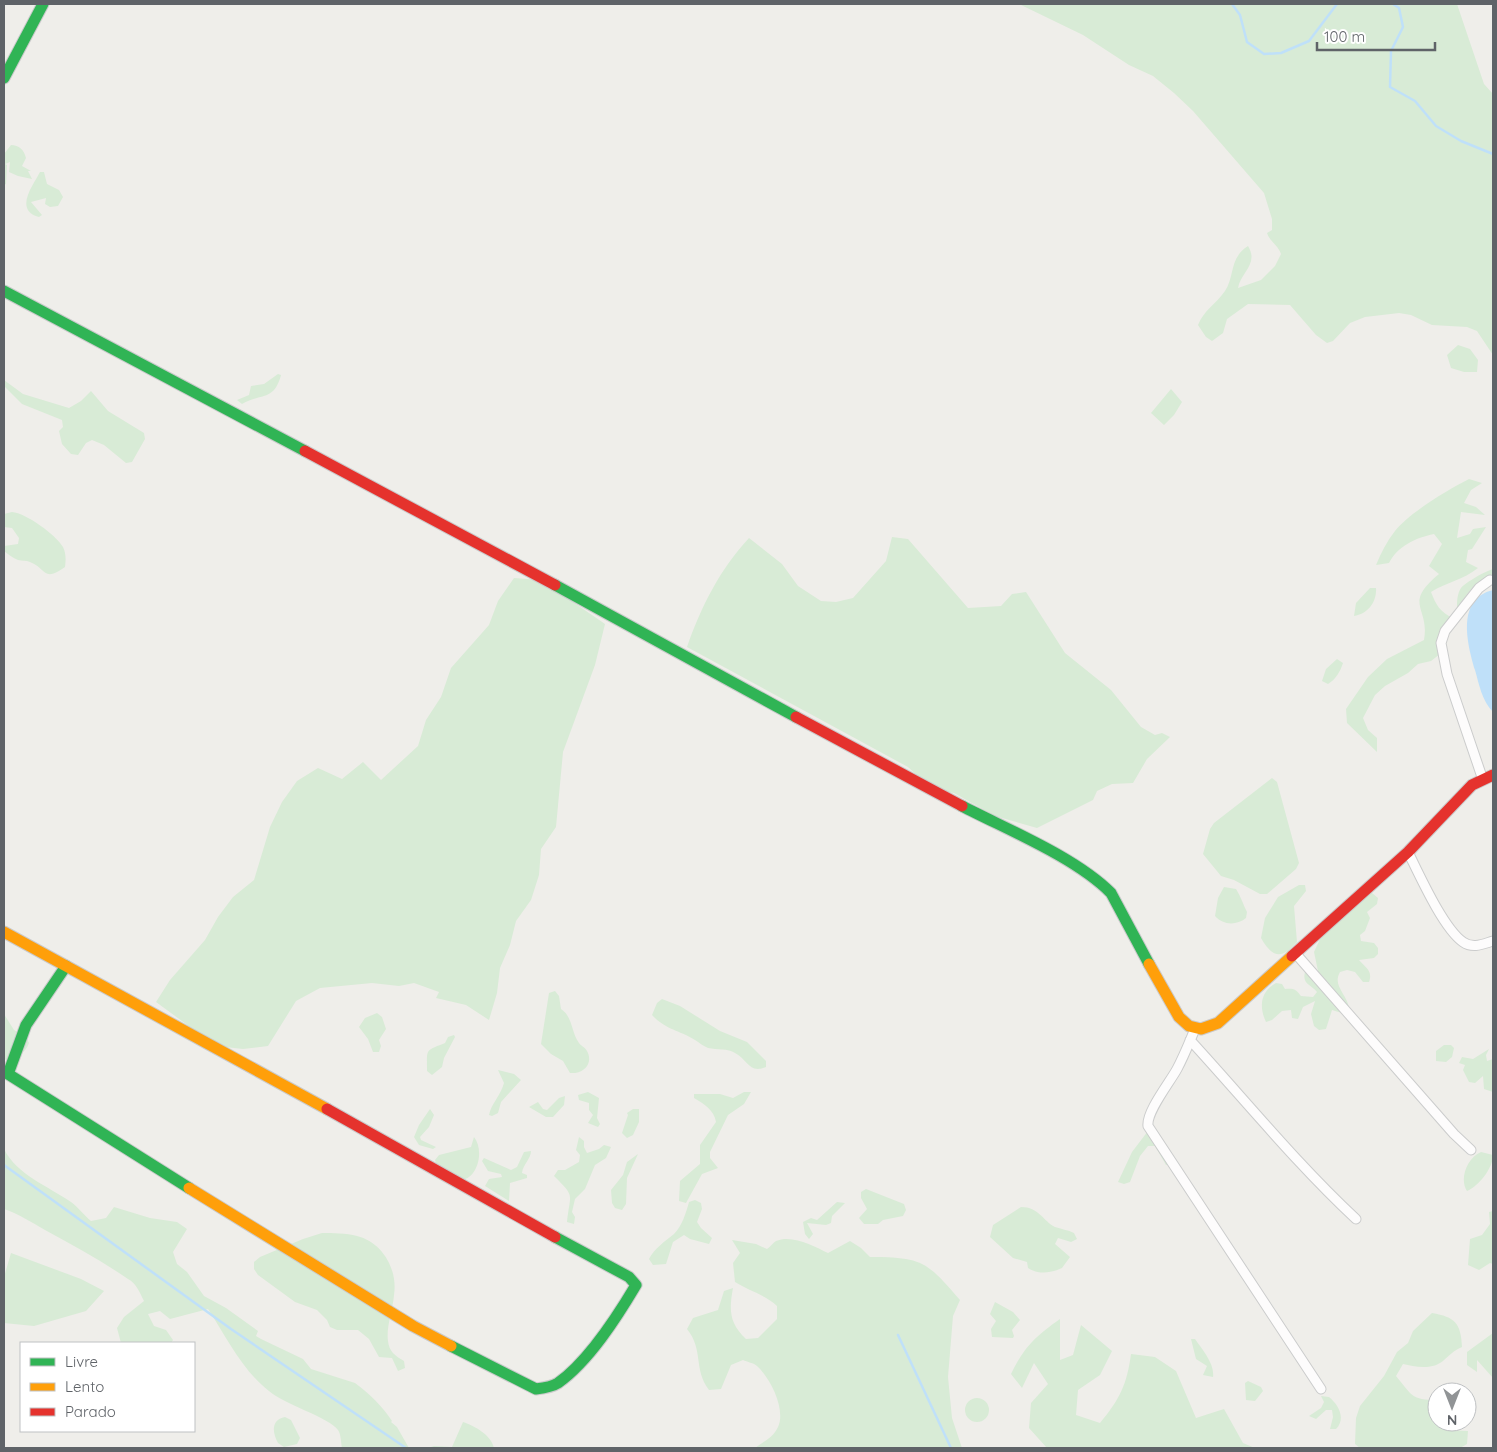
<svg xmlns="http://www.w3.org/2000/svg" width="1497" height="1452" font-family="Quicksand,sans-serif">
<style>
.green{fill:#d8ebd6}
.water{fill:#bfe0f9}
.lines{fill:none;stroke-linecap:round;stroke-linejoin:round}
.stream{stroke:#bfe0f9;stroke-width:2.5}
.street-casing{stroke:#cbcccc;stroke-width:11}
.fast-casing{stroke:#cacacb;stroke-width:13}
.slow-casing{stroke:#cacacb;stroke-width:13}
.jam-casing{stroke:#cacacb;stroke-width:13}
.street{stroke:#fdfcfc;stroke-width:9}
.fast{stroke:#30b455;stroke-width:11}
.slow{stroke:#ff9f0a;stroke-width:11}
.jam{stroke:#e5322d;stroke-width:11}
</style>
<rect width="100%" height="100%" fill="#efeeea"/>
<path class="green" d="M1019,4H1457L1484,84L1493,94V355L1477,331L1467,327L1432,325L1411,315L1399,313L1365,317L1350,323L1333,341L1327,343L1316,335L1290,305L1248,304L1227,319L1223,333L1212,341L1206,337L1198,325C1204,310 1216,304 1225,291C1235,276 1229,258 1248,246C1259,264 1241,272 1238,288L1261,280L1275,266L1281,254C1278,245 1270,242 1267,233L1272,230V219L1264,193L1193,111L1174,93L1153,76L1129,65L1083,35Z
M11,145C19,145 24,150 26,158L22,166L31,171H28L32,179L18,176L9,172L10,162L5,164L7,165L6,184L4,185V154Z
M40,172H44L47,184L59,190L63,197L58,206L50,207L45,204L46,198L31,202L42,215L39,217C13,210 34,184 40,172Z
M1458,345L1470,349L1478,360L1477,372H1464L1451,368L1447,355Z
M278,374L281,375C274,402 260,393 242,404L237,400L249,395L251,386L264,384Z
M4,380L23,394L69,408L81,401L91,391L108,411L144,433L145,439L132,462L126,463L104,445L92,440L86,443L78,455L71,454L62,444L59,431L63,427L62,420L22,404L4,386Z
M1171,389L1182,402L1174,415L1164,425L1151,413Z
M1469,479L1482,483L1471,490L1464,503L1476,507L1485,515L1461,512L1457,538L1470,534L1473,529L1486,527L1472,549L1468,550L1466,562L1478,568C1463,580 1447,582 1431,592C1436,605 1440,612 1453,618L1440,654L1431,661L1418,664L1408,673L1385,686L1375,695L1363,718L1368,730L1377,738V752L1347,723L1346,709L1368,677L1387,659L1424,640C1430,606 1402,605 1439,574L1429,566L1442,544L1434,534C1415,538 1398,546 1389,563L1376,565C1381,553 1387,541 1395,531C1409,513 1449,489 1469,479Z
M12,512C26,513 56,535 63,547C66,553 66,560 65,567C43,583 46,568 30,562C26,560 22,561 18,560C13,558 8,554 4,551V546L18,544L19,538L12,528L4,527V514Z
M892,537L908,539L968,608L1001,606L1012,594L1026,592L1065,653L1111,690L1141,727L1155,735L1162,733L1170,737L1147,759L1133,783L1112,784L1097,791L1093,800L1037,828L995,816L954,793L937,790L921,779L908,767L687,647C701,607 720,569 749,538L782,564L798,586L821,601L836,602L853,598L886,561Z
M1493,569V577C1475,578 1467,596 1457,608C1457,602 1457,594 1461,588C1466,582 1486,571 1493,569Z
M514,578L541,580L605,624L595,665L563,752L556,827L541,849L539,875L531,900L516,921L510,945L500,968L497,993L489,1020L466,1005L436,998L439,992L414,983L399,986L372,983L320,988L296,1001L268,1046L243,1049L216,1046L156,1002L170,980L205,940L218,917L233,897L254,880L270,827L282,802L297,781L318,768L342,779L363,762L381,780L418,746L426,720L441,697L451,668L489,625L498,601Z
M1370,588H1376C1377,602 1368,614 1354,616L1356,603Z
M1337,659L1343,663C1340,672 1336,679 1328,684L1322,681L1326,669Z
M1272,778L1277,782L1299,863L1296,869L1267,894H1260L1234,880L1221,876L1203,854L1210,829L1214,823Z
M1299,885H1305L1306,891L1294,906L1297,942C1282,959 1273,959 1261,938L1265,918L1278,897Z
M1224,887L1236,889C1241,897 1243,904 1247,912L1246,918C1236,926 1223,925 1215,916L1218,898Z
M1365,893H1372L1378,898L1377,904L1367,912L1370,918L1365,931L1360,935L1361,941L1374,943L1378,948V954L1374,958L1359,960C1366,968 1373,971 1369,982H1363L1355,972L1347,970L1340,972C1332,986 1347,994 1349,1008L1345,1014L1332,1010L1326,1029L1319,1030L1314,1026L1311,1014L1315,1001L1303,1007L1298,1019L1292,1018L1291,1010L1282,1011L1272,1020L1266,1022C1259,1007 1260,992 1276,983L1282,984L1285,989C1293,988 1296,989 1301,996L1313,997L1317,992C1310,984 1302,984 1305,972L1318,971L1314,952L1320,939Z
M555,991L559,996L561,1009C573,1017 571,1032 579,1043C581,1046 585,1047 587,1051C594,1064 583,1074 570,1073L563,1061L551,1054L541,1044L549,993Z
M662,999L680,1006L720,1031L747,1042L766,1061V1067C749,1074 748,1060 735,1053C728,1048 717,1050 708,1048C703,1046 700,1043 695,1040C679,1030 666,1030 652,1015L657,1003Z
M377,1013L382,1017L386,1029L379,1040L381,1046L379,1052H373L368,1039L359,1027L365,1018Z
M4,1014L14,1030L26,1037L29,1043C25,1055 15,1057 4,1060Z
M454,1035L455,1037L444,1058L442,1067L432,1075L427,1071C427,1048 425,1051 445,1043L448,1037Z
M1444,1045H1451L1454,1048L1452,1057L1446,1062L1436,1061V1051Z
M1489,1049L1486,1055L1487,1061L1493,1059V1092L1484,1089L1483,1076L1475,1083L1469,1082L1463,1070L1465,1065L1459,1063L1462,1057L1473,1059Z
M498,1070L514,1074L521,1080L501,1102L498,1113L492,1116L489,1115C491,1104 501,1095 504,1083Z
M588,1092L599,1098L597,1118L600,1124L598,1127L588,1123L593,1115L589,1110V1103L579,1100L578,1095Z
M744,1092H751L744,1104L728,1115L710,1152V1158L718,1168L702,1174L686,1203L679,1201L680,1181L700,1164V1145L716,1122C714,1110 704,1104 694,1098V1094H720L733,1098Z
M565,1096L564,1105L553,1117H546L529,1107L538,1102L543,1109L547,1110L559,1098Z
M430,1109L434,1115L429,1127L420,1137L421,1140L436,1147L433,1149L419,1145L414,1137L419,1125Z
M633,1109H639V1122L633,1135L627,1138L622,1133L628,1115L627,1113Z
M1148,1131L1169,1165H1166L1155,1146H1148L1140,1156L1130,1182L1124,1184L1118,1182L1132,1152Z
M474,1137C484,1149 479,1177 462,1180L436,1163L435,1160L439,1155L471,1147Z
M579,1137L584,1141V1147L587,1153L599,1149L604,1145L611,1147L606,1158L595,1165L585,1189L575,1199L572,1212L575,1217L574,1224L567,1222C570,1192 576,1198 554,1176L558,1170H565L579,1162L580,1155L576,1150Z
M4,1149C17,1175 48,1186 71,1202C78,1207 84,1215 91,1221L106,1218L114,1207L150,1218L177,1222L187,1229L173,1252L177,1264L187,1272L204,1296L226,1308L258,1331L256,1336L261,1339L303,1359L311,1369L355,1383C369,1393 383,1407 392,1421L391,1422L397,1427L409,1448H342C341,1443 341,1434 338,1430C330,1418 284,1404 269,1391C242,1370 227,1338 208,1309L170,1319L160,1311L148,1314L154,1326L166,1330L173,1340L171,1343H121L117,1328L124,1317L144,1301C140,1293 136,1283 128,1279C102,1261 74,1246 45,1230C31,1222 19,1214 4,1209Z
M531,1151C531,1159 523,1164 522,1173L527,1175V1178L510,1183L509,1201L485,1186L489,1179L502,1177L501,1174L488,1171L482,1161L484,1158L511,1170L517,1167L524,1152Z
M1481,1152L1493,1155C1493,1168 1479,1186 1467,1191C1459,1179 1467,1158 1481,1152Z
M638,1154L627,1178L626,1204L622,1210L615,1208L612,1203L611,1190L623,1175L627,1162Z
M866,1189L904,1204L906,1210L903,1216L883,1220L878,1224H864L859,1218L867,1209L861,1198V1192Z
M695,1200L701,1203L702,1209L697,1222L701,1228L712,1238L709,1244L690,1239L684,1235L673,1242L666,1264L653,1265L649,1259C654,1249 665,1241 674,1234C682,1226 686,1213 689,1202Z
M837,1202L845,1203L832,1216L831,1223L826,1225L807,1223L813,1234L809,1239L805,1234L803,1222L811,1218L817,1220Z
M1021,1207C1039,1207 1043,1221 1055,1227C1061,1229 1068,1230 1074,1233L1077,1239L1071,1242L1058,1238L1055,1244L1070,1257L1062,1268C1051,1273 1039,1275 1028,1268L1027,1262L1013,1258L990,1237L993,1225Z
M1493,1211V1264L1490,1263L1479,1270L1468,1265L1470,1239L1482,1235L1490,1224L1489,1212Z
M322,1233C333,1233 346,1233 357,1236C382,1242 398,1269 394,1295C393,1309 386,1327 388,1341C389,1351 395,1356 404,1361L405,1368L398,1371L392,1358L379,1357L369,1339L358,1330H337L330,1327L327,1320L317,1310L295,1302L258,1275L254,1269V1262L260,1257L303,1239Z
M732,1240L756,1244L767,1249C770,1247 773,1243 776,1241C792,1234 814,1246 828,1253L850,1241L861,1248L870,1257C923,1257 927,1262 960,1300L953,1316L948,1377L952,1418L962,1448H755C764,1441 773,1438 778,1427C786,1410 771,1379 757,1366C754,1363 747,1362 743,1360L731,1365L721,1389L709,1390C693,1369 704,1350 687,1329L693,1318L718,1310L724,1291L733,1288C729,1310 729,1323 746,1339L758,1338L777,1319V1306C766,1295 749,1291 735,1282L733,1263L740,1253Z
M11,1253L81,1279L104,1291L86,1311L34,1326L4,1323V1277Z
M995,1302L1013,1312L1020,1320L1012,1330L1014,1336L1013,1338L992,1337L991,1329L996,1321L990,1314Z
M1432,1313C1455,1317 1461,1323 1462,1347C1453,1351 1450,1355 1443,1361C1432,1370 1415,1367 1403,1364L1396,1376C1412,1395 1411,1400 1437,1400V1422H1447L1444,1430L1468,1431L1467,1444L1460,1448H1360L1355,1444L1356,1418L1360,1406L1384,1376L1397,1352L1408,1343L1413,1331Z
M1060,1319V1360L1073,1355L1081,1325L1112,1351L1100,1375L1078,1390L1076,1415L1100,1423C1120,1399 1127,1384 1131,1354L1155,1357L1176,1371L1196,1418L1224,1409L1243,1443L1255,1448H1047L1029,1428L1031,1403L1048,1384L1034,1363L1022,1388L1011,1374C1024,1347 1036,1336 1060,1319Z
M1493,1333V1378L1477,1360V1372L1467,1365V1352Z
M1191,1339H1195C1202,1349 1215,1364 1213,1377L1203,1375L1207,1366L1196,1359Z
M1248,1381L1261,1387L1263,1391L1255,1401L1246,1400L1245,1383Z
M1321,1396L1329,1397C1339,1405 1346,1419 1336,1429H1330L1333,1417L1332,1410H1326L1316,1419L1309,1416L1321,1408L1324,1402Z
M965 1410a12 12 0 1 1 24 0a12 12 0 1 1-24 0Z
M285,1417L291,1420L300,1438L297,1444L284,1447L278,1443C272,1432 271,1420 285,1417Z
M463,1422C475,1426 491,1435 494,1448H428L434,1446L452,1447Z"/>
<path class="water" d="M1493,590V712C1482,701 1479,684 1475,670C1467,643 1456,599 1493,590Z"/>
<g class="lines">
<path class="stream" d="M1232,4L1240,15L1247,42L1264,54L1281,53L1309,41L1337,4
M1393,4L1399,8L1403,27L1391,51L1390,87L1415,101L1436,126L1461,141L1493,154
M4,1165L231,1329L406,1448
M898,1335L951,1448"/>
<g class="street-casing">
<path id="street" d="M1483,780L1447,674L1441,643L1445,631L1479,588L1490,580
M1408,852C1419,874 1443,928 1463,942C1473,949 1483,944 1493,941
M1296,954L1454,1134L1471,1150
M1195,1029C1189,1043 1184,1056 1177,1069C1170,1082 1146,1112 1148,1126L1321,1389
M1190,1040C1245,1100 1296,1163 1356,1219"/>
</g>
<g class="fast-casing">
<path id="fast" d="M4,78L43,4
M4,291L305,451
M555,585L796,717
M962,806C1008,830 1075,857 1111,893L1149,964
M66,966L26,1025L8,1074L189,1188
M451,1346L536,1389C544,1388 552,1387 558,1383C589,1361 617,1317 636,1285L629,1277L555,1237"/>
</g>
<g class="slow-casing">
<path id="slow" d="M4,932L327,1109
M1149,964L1179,1017L1189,1026L1201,1029L1218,1023L1292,956
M189,1188L413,1326L451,1346"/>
</g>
<g class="jam-casing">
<path id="jam" d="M305,451L555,585
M796,717L962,806
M1292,956L1408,852L1472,785L1493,775
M327,1109L555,1237"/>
</g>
<use href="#street" class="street"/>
<use href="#fast" class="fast"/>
<use href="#slow" class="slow"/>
<use href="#jam" class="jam"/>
</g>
<rect width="1497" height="1452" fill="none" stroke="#5f6368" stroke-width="10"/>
<rect x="20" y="1342" width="175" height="90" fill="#ffffff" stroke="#bfc1c3"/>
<rect x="30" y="1358" width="25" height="8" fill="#30b455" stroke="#bfc1c3"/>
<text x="65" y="1367" font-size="15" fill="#5f6368">Livre</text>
<rect x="30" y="1383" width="25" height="8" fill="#ff9f0a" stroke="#bfc1c3"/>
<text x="65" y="1392" font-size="15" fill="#5f6368">Lento</text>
<rect x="30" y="1408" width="25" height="8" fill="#e5322d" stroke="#bfc1c3"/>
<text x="65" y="1417" font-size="15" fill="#5f6368">Parado</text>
<g transform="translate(1452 1407) rotate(180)"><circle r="24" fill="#ffffff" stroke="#bfc1c3"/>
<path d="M0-4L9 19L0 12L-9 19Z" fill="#919496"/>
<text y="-8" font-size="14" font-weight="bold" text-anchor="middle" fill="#5f6368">N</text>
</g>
<path d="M1317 42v8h118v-8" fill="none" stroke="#5f6368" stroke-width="2.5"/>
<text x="1324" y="42" font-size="15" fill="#5f6368" stroke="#ffffff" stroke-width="4" paint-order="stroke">100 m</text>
</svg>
